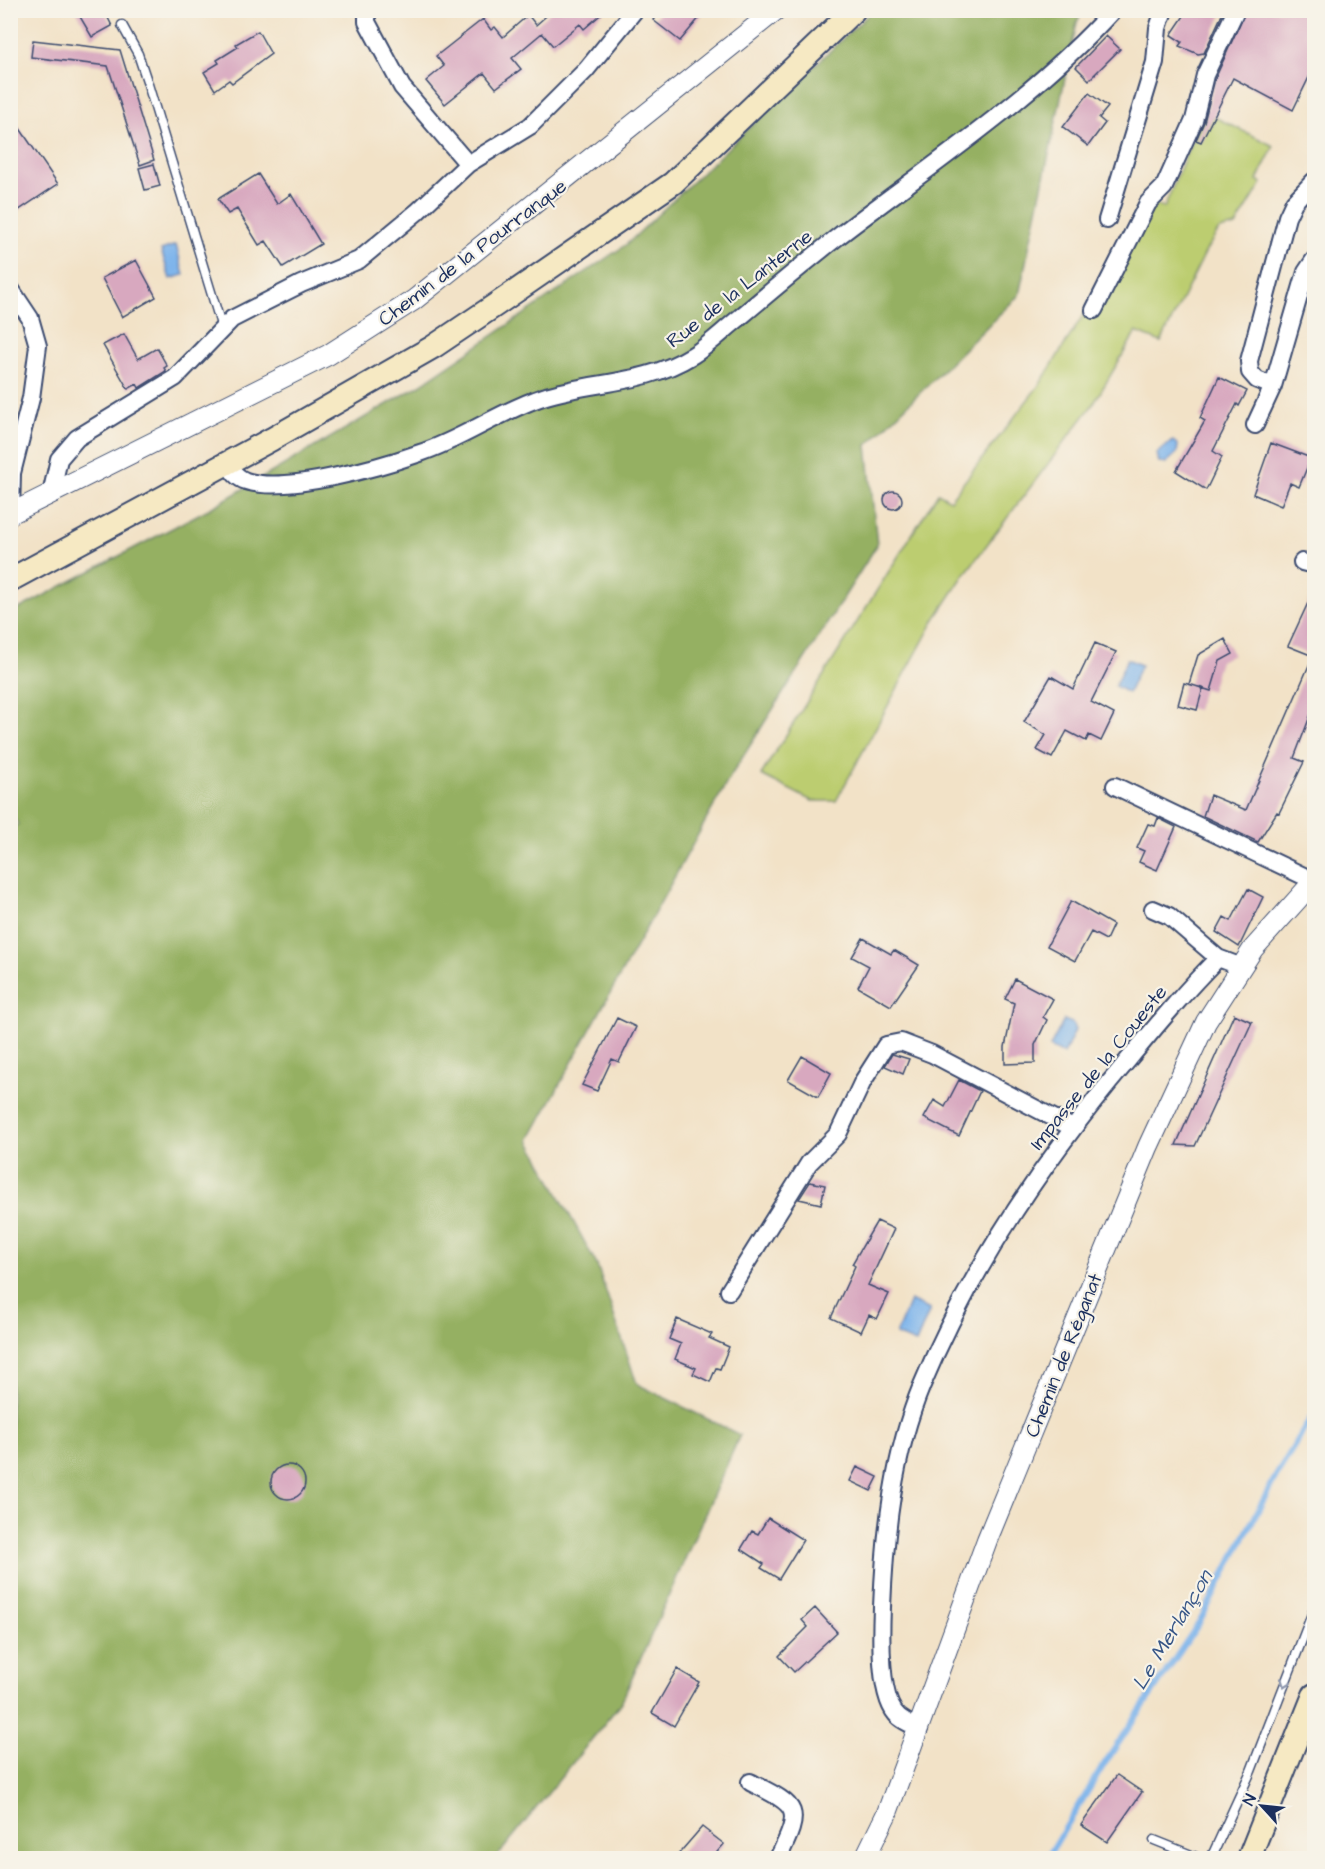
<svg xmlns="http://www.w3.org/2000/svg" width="1325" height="1869" font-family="'Architects Daughter',sans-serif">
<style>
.green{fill:#bccd70;stroke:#6c7e67;stroke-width:1.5}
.forest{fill:#95b062;stroke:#587060;stroke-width:1.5}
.water{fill:#7cb3eb;stroke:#4c71a4;stroke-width:1.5}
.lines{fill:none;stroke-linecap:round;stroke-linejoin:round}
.stream{stroke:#7cb3eb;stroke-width:6}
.building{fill:#d8a8bf}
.service-casing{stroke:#3b4a6e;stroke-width:11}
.minor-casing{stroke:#3b4a6e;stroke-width:20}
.tertiary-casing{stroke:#3b4a6e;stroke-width:22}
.secondary-casing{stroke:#3b4a6e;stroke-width:26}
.service{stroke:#fff;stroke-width:8}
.minor{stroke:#fff;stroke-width:16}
.tertiary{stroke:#fff;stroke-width:20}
.secondary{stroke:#f6e9c3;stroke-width:22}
.oneway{stroke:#8d97ae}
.labels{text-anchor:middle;stroke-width:4.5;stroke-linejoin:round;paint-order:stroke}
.street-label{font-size:20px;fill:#1b2f5e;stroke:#f7f3e8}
.water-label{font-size:21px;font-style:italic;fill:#385788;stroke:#f7f3e8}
</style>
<rect width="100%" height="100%" fill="#f7f3e8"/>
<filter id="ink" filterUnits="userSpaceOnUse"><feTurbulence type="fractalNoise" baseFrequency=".0167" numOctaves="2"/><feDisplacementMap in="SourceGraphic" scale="12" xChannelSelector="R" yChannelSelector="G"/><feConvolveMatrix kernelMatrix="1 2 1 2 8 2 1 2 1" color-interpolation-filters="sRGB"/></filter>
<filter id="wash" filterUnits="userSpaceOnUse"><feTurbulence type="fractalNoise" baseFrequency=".008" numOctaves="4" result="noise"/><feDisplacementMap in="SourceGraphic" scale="24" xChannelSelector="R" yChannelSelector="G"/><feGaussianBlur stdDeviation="1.35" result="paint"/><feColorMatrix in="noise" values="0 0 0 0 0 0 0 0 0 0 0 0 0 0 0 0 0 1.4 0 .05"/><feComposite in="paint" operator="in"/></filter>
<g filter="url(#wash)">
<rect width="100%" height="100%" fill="#f2e2c7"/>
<path class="green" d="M1202,111L1274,146L1257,180L1262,183L1236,226L1219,230L1208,247L1161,342L1136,332L1094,403L964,575L935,619L836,801H812L761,775L938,493L950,500L1040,384L1153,204L1164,208L1199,123Z"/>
<path class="forest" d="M872,11H1083L1077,22L1019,295L867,445L877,545L730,777L529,1140L597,1265L637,1384L740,1435L621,1703L496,1858H11L10,830L18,824L10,812L11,613L216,505L420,385L627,244Z"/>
<path class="water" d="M176,245L184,275L170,279L161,250Z
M1173,441L1178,445L1177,453L1166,463H1159L1157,453Z
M1127,659L1141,665L1128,693L1115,686Z
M1064,1020L1072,1023L1075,1030L1064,1054L1050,1047Z
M910,1301L930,1310L916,1343L896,1335Z"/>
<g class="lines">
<path class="stream" d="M1047,1858L1105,1763L1199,1623L1276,1476L1314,1413"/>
</g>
<g id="blocks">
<path class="building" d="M76,10H104L112,26L92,37Z
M553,10H606L584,29L580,24L553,46L542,33L512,58L521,69L496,88L484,73L445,104L426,81L444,66L436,56L483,19L491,30L495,27L503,37L528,15L536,25Z
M662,10H706L680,41L653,20Z
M1188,10H1224L1204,53L1198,54L1179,46L1182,42L1171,35Z
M1246,10H1314V67L1293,110L1233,78L1201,142L1196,140L1204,122L1215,79Z
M258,31L271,54L232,83L229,80L215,90L204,72L219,63L217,60L238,47L236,44Z
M1106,36L1120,49L1089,80L1076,67Z
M33,40L120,50L154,160L140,165L108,66L31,57Z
M1089,93L1108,107L1099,118L1105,123L1088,146L1063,127Z
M10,114L58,184L10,216Z
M154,164L160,186L145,190L139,168Z
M258,174L277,204L291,194L321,244L283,267L266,241L259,245L237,209L228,214L218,199Z
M136,260L156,297L122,317L102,278Z
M124,334L138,359L157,348L167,366L164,368L166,371L139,388L137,384L128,389L103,345Z
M1219,377L1247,391L1239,406L1237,404L1213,451L1222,457L1206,490L1176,471L1205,421L1200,418Z
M1271,443L1311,458L1299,487L1290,483L1281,506L1253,494Z
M884 500a9 9 0 1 1 18 0a9 9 0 1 1-18 0Z
M1314,590V706L1294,758L1304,762L1279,813L1277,812L1258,842L1203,816L1210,795L1246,810L1313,656L1288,646Z
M1225,639L1233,654L1220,661L1211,691L1189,684L1198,655Z
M1095,643L1116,652L1091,702L1114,714L1101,741L1089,735L1086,741L1067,731L1052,758L1037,750L1046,735L1024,722L1051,676L1073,689Z
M1184,683L1203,688L1197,710L1178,705Z
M1158,818L1176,827L1157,870L1139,862L1144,851L1137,848L1148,824L1155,826Z
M1248,889L1263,897L1239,947L1216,932L1224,917L1231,921Z
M1071,901L1113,925L1106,940L1091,932L1075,961L1047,946Z
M863,938L891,954L894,950L919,965L891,1006L858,987L869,966L852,957Z
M1015,979L1053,999L1043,1017L1047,1020L1035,1045V1063L1005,1064V1047L1014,1003L1005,999Z
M1234,1014L1252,1022L1195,1146L1176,1145Z
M617,1018L636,1027L619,1062L612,1059L597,1091L582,1085Z
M892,1054L909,1059L903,1074L885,1066Z
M802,1056L831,1073L818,1097L788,1080Z
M959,1080L980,1091L959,1136L924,1118L934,1100L945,1107Z
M810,1182L825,1185L821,1204L799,1199Z
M877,1221L894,1229L868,1285L889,1294L877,1319L869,1315L861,1332L831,1318L855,1266L852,1264Z
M677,1319L712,1334L709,1338L729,1347L720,1369L716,1368L710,1382L693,1374L696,1368L675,1359L681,1344L669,1339Z
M271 1482a17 17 0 1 1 34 0a17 17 0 1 1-34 0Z
M857,1467L878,1477L871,1491L850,1481Z
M768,1518L803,1540L779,1579L761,1568L764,1564L741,1549L752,1531L758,1534Z
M815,1608L837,1632L794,1672L779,1656L808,1627L802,1620Z
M677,1669L699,1682L674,1726L652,1713Z
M1117,1775L1142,1792L1107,1842L1081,1825Z
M702,1827L724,1844L712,1858H675Z"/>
</g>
</g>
<g filter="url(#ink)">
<use href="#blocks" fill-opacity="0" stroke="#3b4a6e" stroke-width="1.5"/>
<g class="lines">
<g class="service-casing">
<path id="service" d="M122,25L138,54L147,81L222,328
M1154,1840L1199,1858
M1211,1858L1251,1771L1314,1609"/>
</g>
<g class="minor-casing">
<path id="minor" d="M367,10V22L402,87L468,164
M1107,220L1155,62L1158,28L1164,10
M10,288L30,318L38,346L31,398L12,473L11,514
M1094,310L1148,203L1164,187L1194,120L1205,75L1236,10
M1273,386L1257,380L1250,372L1249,361L1287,217L1294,202L1314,181
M1255,425L1273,386L1306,272L1314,260
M228,464C233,472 237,478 246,481C285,494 380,467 420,453C463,439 500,411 543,397C595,380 643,386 693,355C709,345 723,331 738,319C770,292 802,265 835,239C928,167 1034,98 1113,10
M51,494L59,459L77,438L175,378L232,319L301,284L359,260L417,212L468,164L530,126L586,70L635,10
M1302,562L1314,565
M1115,786L1314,881
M1153,909L1169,916L1218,958
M729,1291L809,1163L838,1134L863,1081L886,1045L901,1042L932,1054L1071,1127
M919,1729C913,1725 905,1722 899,1717C878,1700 881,1633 882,1607C885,1532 893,1455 922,1385C972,1265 1045,1158 1128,1060C1157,1025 1186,990 1218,958L1242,967
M750,1782C797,1806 804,1807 778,1858"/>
</g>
<g class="tertiary-casing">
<path id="tertiary" d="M10,514L328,355L414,300L776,10
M865,1858L887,1813L987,1540L1148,1147L1206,1022L1253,949L1314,881"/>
</g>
<g class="secondary-casing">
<path id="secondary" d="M10,580L272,439L433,347L497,304L673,183L854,10
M1249,1858L1314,1695"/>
</g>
<use href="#service" class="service"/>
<use href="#minor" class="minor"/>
<use href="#tertiary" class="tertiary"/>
<use href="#secondary" class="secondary"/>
</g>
<defs><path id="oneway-chevron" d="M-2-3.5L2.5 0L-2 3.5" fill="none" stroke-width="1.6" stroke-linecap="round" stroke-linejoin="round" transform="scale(1.5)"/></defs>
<use class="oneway" href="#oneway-chevron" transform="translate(1285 1683) rotate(111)"/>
</g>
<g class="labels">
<g class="street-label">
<text transform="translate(472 252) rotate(-37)" y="7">Chemin de la Pourranque</text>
<text transform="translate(739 288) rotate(-38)" y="7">Rue de la Lanterne</text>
<text transform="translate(1098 1067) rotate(-51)" y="7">Impasse de la Coueste</text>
<text transform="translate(1063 1355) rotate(-68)" y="7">Chemin de Réganat</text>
</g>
<g class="water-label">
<text transform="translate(1172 1630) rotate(-59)" y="7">Le Merlançon</text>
</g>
</g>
<rect width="1325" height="1869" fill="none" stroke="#f7f3e8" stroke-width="36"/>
<g transform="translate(1262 1806) rotate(297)" stroke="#f7f3e8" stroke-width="4.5" paint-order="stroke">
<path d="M0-4.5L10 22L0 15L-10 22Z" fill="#1b2f5e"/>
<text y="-9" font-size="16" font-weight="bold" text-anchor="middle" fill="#1b2f5e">N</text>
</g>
</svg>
